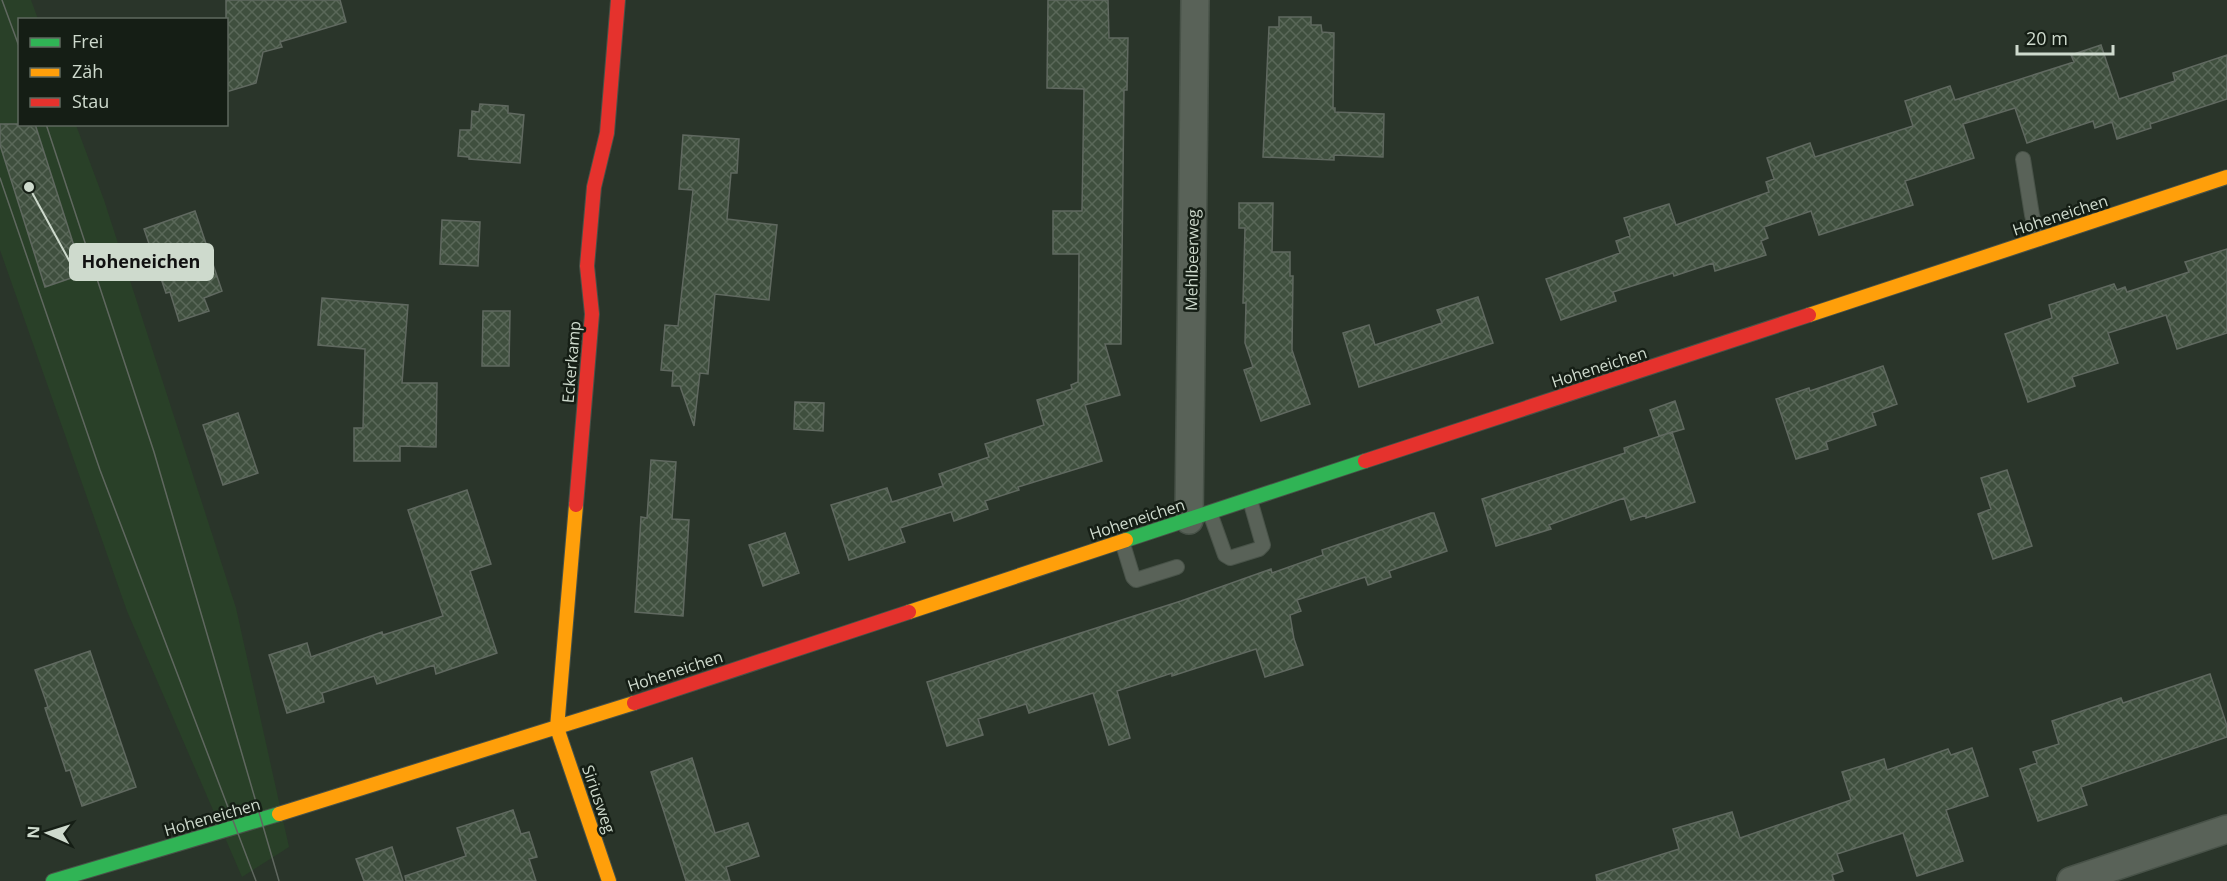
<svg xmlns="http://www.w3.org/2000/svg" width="2227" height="881" font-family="'Open Sans',sans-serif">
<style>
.built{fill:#294028}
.building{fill:url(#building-cross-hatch);stroke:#606960;stroke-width:1.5}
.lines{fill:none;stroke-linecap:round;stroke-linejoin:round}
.lane-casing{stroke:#485248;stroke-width:16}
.street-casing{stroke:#485248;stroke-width:30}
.fast-casing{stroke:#485248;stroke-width:16}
.slow-casing{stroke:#485248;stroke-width:16}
.jam-casing{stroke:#485248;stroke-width:16}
.lane{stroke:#596258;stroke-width:14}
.street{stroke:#596258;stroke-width:27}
.fast{stroke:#30b455;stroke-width:14}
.slow{stroke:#ff9f0a;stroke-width:14}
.jam{stroke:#e5322d;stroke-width:14}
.tram{stroke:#606860;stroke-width:1.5}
.labels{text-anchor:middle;stroke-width:5;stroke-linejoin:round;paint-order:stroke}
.street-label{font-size:16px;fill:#cedacd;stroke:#151e15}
.leader{fill:none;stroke:#cedacd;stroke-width:2}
.callout-dot{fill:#cedacd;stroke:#151e15;stroke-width:2}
.callout{fill:#cedacd;stroke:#cedacd;stroke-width:2}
.callout-label{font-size:18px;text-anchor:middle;font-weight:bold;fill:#111}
</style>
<defs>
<pattern id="building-cross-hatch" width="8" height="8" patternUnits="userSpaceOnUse" patternTransform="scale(1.5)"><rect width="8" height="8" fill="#3f4f3e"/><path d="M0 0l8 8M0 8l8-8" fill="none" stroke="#5a6859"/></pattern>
</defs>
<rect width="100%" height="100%" fill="#2a352a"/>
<path class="built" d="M0,0H31L38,19L20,20V124L76,125L104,200L236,608L289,847L242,877L127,611L0,250Z"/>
<path class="building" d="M226,0H340L346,22L280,42L282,47L263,52L256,83L226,92Z
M1048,0H1108L1109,38H1128L1127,90H1124L1121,344H1105L1120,395L1085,405L1102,461L1018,487L1019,490L985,501L988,509L954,521L951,512L900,528L905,542L849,560L831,505L887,488L892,502L943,486L939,474L989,457L985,444L1044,425L1037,400L1072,389L1071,385L1078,382L1079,254H1053V211H1082L1084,89L1047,88Z
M1279,17H1311V25H1321L1322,32L1334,33L1333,108H1335V112L1384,114L1383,157L1334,155V160L1263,157L1269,27H1279Z
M2101,45L2119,99L2175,81L2173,73L2227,55V99L2150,124L2151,128L2117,139L2112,122L2095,128L2093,121L2027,143L2015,108L1963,124L1974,158L1905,181L1913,205L1819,235L1811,211L1764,227L1768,238L1761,241L1766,255L1715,271L1713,263L1674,276L1673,273L1613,292L1616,301L1561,320L1546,279L1620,253L1616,241L1630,236L1624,218L1669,204L1676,225L1769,192L1766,182L1774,179L1767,158L1810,143L1815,157L1913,126L1905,101L1950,86L1955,100L2074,62L2071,55Z
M480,104L508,106V113L524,115L520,163L469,159V157L458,156L460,130H471L472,111L479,112Z
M0,124H35L83,274L45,287L0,145Z
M683,135L739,139L737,173H731L727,219L777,225L769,300L715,294L708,374L700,373L694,426L680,386H672L673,371L661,370L665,325L678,326L693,190L679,189Z
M1239,203H1273L1272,252H1290V276H1293L1292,350L1310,404L1261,421L1244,370L1253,367L1245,343L1246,303H1243L1245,228H1239Z
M195,211L222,291L204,298L209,311L179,321L170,292L166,293L144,229Z
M442,220L480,222L478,266L440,264Z
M2227,249V333L2177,349L2166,315L2108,333L2118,363L2072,377L2075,386L2028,402L2005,334L2052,318L2049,305L2114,284L2117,290L2125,287L2127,292L2189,272L2185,262Z
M1478,297L1493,343L1359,387L1343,333L1369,325L1375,345L1442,323L1437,310Z
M322,298L408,305L402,383H437L436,447L400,446V461H354V428H363L365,349L318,345Z
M483,311H510L509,366H482Z
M1883,366L1897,404L1872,413L1876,425L1826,442L1828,449L1796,459L1776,399L1809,388L1810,391Z
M1675,401L1684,429L1659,436L1650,410Z
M795,402L824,403L823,431L794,429Z
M238,413L258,473L223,485L203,425Z
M1672,432L1695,502L1646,518V515L1631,520L1624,498L1549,525L1551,529L1496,546L1482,499L1625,453L1624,448Z
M651,460L676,462L672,519L689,520L683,616L635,612L641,517L647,518Z
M2007,470L2032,546L1993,559L1978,514L1991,509L1981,478Z
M467,490L491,564L470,571L497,653L436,674L434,665L377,684L374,676L322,693L324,702L287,713L269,655L307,643L311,657L382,632L383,635L443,616L408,510Z
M1431,513H1434L1447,551L1389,571L1391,577L1368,585L1365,577L1297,600L1301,611L1290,615L1294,639L1303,665L1265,677L1256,649L1172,676V673L1117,691L1130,738L1109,745L1093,693L1029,713L1026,704L978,719L983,735L947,746L927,682L1181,601L1271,569L1272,573L1323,555L1322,550Z
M785,533L799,573L763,586L749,545Z
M90,651L136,787L82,806L70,770L66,771L45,708L48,707L35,670Z
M2210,674L2227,726V737L2081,787L2087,805L2038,821L2020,769L2037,763L2033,752L2059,744L2052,721L2121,698L2123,703Z
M1972,748L1988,796L1946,810L1963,861L1917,876L1903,833L1837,854L1843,871L1832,875L1834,881H1597L1596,875L1679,849L1673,829L1732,812L1740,838L1851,800L1842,772L1884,759L1887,770L1948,749L1951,755Z
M692,758L715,833L748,823L759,856L726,867L730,881H686L663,809L651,772Z
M513,810L521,834L529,832L537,857L529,859L536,881H406L405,876L466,856L457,828Z
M392,847L403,881H364L356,859Z"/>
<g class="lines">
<g class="lane-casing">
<path id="lane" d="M2023,159L2032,215L2039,239
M1210,513L1225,555L1230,558L1259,549L1263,545L1250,500
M1122,541L1133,577L1136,580L1177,567"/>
</g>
<g class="street-casing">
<path id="street" d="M1189,520L1195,0
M2071,881L2227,829"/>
</g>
<g class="fast-casing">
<path id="fast" d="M1126,540L1365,461
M53,881L279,814"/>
</g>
<g class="slow-casing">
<path id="slow" d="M1809,315L2227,177
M576,505L557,728L609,881
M909,612L1126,540
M279,814L634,703"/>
</g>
<g class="jam-casing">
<path id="jam" d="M1365,461L1809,315
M576,505L592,314L587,266L594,187L607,133L618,0
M634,703L909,612"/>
</g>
<use href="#lane" class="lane"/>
<use href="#street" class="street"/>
<use href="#fast" class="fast"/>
<use href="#slow" class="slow"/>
<use href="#jam" class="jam"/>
<path class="tram" d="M2,0L20,49
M46,124L154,452L279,881
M0,178L100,470L256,881"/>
</g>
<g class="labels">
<g class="street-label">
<text transform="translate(2060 215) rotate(-18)" y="6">Hoheneichen</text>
<text transform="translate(1192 260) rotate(-89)" y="6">Mehlbeerweg</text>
<text transform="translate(571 362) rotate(-85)" y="6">Eckerkamp</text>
<text transform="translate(1599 367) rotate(-18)" y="6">Hoheneichen</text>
<text transform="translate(1137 519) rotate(-18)" y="6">Hoheneichen</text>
<text transform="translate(675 671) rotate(-18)" y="6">Hoheneichen</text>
<text transform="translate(599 799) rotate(71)" y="6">Siriusweg</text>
<text transform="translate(212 817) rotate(-16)" y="6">Hoheneichen</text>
</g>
</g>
<path class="leader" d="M29 187L70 262"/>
<circle class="callout-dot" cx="29" cy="187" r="6"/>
<rect class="callout" x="70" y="244" width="143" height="36" rx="6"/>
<g class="callout-label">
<text x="141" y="268">Hoheneichen</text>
</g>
<rect x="18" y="18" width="210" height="108" fill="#151e15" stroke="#5f695f" stroke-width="1.5"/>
<rect x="30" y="38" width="30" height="9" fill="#30b455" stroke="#5f695f" stroke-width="1.5"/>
<text x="72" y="48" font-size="18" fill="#cedacd">Frei</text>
<rect x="30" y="68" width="30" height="9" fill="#ff9f0a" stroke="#5f695f" stroke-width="1.5"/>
<text x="72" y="78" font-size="18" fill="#cedacd">Zäh</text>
<rect x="30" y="98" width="30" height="9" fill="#e5322d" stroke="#5f695f" stroke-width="1.5"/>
<text x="72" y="108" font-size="18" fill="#cedacd">Stau</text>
<g transform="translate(48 833) rotate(273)" stroke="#151e15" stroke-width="4.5" paint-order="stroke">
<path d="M0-4.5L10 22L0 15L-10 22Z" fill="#cedacd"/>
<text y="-9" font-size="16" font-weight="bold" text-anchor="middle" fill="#cedacd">N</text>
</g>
<path d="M2017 45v9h96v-9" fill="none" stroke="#cedacd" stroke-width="3"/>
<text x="2026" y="45" font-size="18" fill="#cedacd" stroke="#151e15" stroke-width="4.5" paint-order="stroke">20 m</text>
</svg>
